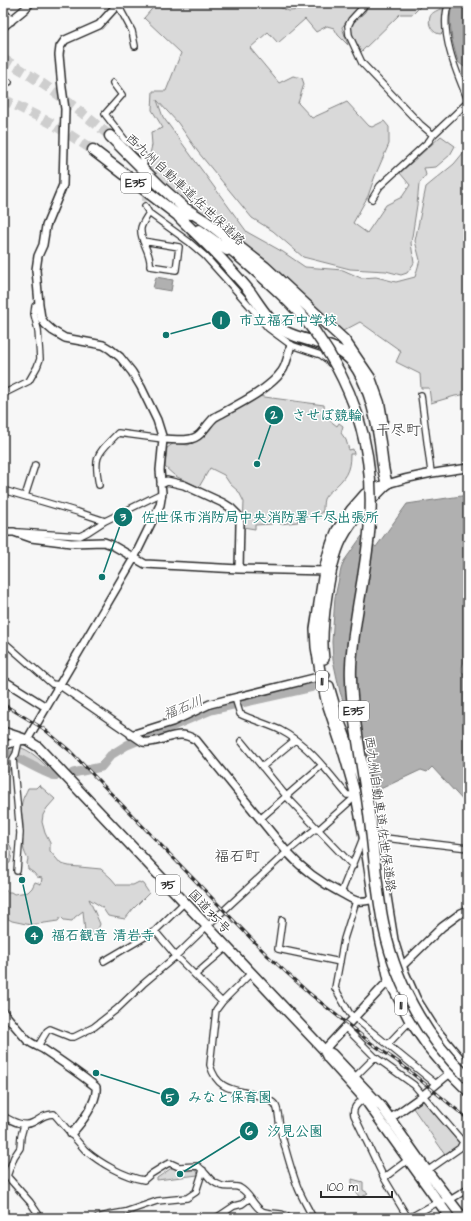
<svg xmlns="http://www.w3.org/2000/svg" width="471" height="1221" font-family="'Architects Daughter','Klee One',sans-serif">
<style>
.green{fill:#d9d9d9;stroke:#828282}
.water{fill:#b0b0b0;stroke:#7b7b7b}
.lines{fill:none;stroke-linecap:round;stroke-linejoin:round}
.river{stroke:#b0b0b0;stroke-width:9}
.minor-tunnel{stroke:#cecece;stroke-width:5.5;stroke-dasharray:5.5 3;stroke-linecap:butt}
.motorway-tunnel{stroke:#cecece;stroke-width:10;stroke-dasharray:10 5;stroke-linecap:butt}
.minor-casing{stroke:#2b2b2b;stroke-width:8}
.tertiary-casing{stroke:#2b2b2b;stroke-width:10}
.primary-casing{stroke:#2b2b2b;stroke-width:12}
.trunk-casing{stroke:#2b2b2b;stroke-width:12}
.motorway-casing{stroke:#2b2b2b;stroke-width:13}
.minor{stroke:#fff;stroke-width:5.5}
.tertiary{stroke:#fff;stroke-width:7}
.primary{stroke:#fff;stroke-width:9}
.trunk{stroke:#fff;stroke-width:9}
.motorway{stroke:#fff;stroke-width:10}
.rail-casing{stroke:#2b2b2b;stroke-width:3}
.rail{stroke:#fff;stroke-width:1.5;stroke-dasharray:4.5;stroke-linecap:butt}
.motorway-bridge-casing{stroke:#2b2b2b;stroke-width:13;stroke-linecap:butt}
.motorway-bridge{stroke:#fff;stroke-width:10}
.labels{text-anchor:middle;stroke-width:3;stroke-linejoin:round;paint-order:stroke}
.shield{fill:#fff;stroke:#6b6b6b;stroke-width:1}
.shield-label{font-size:12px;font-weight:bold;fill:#2b2b2b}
.street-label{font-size:13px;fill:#2b2b2b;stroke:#fff}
.water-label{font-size:14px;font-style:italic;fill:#5a5a5a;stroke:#fff}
.quarter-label{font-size:15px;fill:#2b2b2b;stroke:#fff}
.leader{fill:none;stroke:#0f766e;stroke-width:1.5}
.callout-dot{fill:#0f766e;stroke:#fff;stroke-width:1.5}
.mark-label{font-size:12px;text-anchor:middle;font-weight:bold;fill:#fff}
.callout-label{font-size:14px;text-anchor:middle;font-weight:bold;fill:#0f766e;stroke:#fff;stroke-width:3;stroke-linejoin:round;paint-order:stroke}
</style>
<rect width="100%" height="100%" fill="#f7f7f7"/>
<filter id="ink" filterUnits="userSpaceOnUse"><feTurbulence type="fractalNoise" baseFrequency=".025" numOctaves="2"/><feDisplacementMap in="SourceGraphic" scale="8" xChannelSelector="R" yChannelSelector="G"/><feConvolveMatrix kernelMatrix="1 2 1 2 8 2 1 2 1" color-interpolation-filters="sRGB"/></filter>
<g filter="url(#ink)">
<path class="green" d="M157,3H269L289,11L300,10L320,3H362L361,6L342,27L348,45L338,35L334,28L327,26L316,32L305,19L278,43L268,32L250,48L279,83L293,76L302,78L304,84L298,103L312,118L347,102L369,126L372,127L384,121L389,127V144L375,176L368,196L353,223L367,233L386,205L402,197L410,185L400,173L441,136L455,146L450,155L436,167L424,168L426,175L419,184L417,205L411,243L414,263L407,273L401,275L386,271L350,269L303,257L273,231L252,218L198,152L178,123L157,100L163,117L247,232L283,252L305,267L343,270L361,278L376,277L396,282L415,277L420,260L415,241L426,187L454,164L468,147V394L455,396L431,403L429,388H421L420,374L396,362L401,351L360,322L343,331L269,264L174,193L147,167L152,145L151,132L163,128L152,110L153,91H166L181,53L144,18Z
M369,3H424L413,14H400L361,52L353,36L351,29L354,22L365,12Z
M440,9H444V31L441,34C433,34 427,25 430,17C431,13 436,11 440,9Z
M257,396L324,405L325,417L337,426L339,423L343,426L341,433L346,440L349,450L353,449L354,454H350C350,472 345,478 332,490C329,492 326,495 324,499C323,503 323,508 323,512H321V517L298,519V522L280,524L279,520L273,521L272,524L255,525V529L243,527L244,502L239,492L230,484L224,475L210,468L199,487L175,476L165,467L167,448L174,443L188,445L198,440L211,424L218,418Z
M15,746C32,749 44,764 55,775L53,776L5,750L6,749Z
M3,757L11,766L8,773L3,774Z
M39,785L55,799L47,808L43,815L42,822L45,833L50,843V851L61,864L69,866L101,869L111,878L117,885H133L139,882L143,884L149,893L133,909L125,919L108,916L102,907L89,899L100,924L97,932L92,936L85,932L83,911L75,917L72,921L64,920L61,917L58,921L31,925L12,921L3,916V889L8,892H11L14,894L28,892L32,888L35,882L41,884L42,878L37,877L34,873L28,869L27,863L28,859C20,846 24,839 23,825C23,817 20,810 22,802C23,797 26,793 28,788H36Z
M3,822L5,840C14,846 12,855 10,863L3,864Z
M424,1101L459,1143L456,1147L445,1154L413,1108L415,1105Z
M173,1167C179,1173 188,1169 196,1170L198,1173V1175L157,1180V1178Z
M352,1179L363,1182V1190L368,1193L362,1197H359L352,1183Z"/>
<path class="water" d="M456,3H468V70L458,62L452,40L450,20L451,9Z
M156,277L173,280L171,291L153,288Z
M468,495V649L462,667V672L468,676V806L432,767L427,772L421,770L376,791L340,692L333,660L332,642L335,597L341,569L344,561L362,536L376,547L407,504Z"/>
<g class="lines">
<path class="river" d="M3,752C21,758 37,770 55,776
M73,773L101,767L111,755L127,745L211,710L313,687"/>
<path class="minor-tunnel" d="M144,170L145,206"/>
<path class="motorway-tunnel" d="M3,59C42,81 76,107 110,136
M3,99L53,124L93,150"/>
<g class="minor-casing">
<path id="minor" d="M365,3L363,7L351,20L348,26L349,35L362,63L420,124L433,135L468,102
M449,3C438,30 457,74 468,100
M118,5L132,31L135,46
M113,83L122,95L105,114L125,140L142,154L144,163
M3,84L9,82
M372,199L380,186L429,141L433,135
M145,206L149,213L189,242L205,256L249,305L268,328L291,345L321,355L328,360L330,363
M143,241L179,247L176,270L150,266C152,253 139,241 141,228C142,223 146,218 149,213
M3,394L29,381L37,367L40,359L38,330L34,314L35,306L39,304
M421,395L431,472
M99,485C93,454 98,454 118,433L163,439
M3,490L78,512L105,521
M25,496L35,465
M18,532L80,536L88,532L105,521L162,493
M3,641L52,684L60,685
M235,698L240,714C253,720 267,724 280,730C309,745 327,771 347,795H358
M241,741L287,797L353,866
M262,767L295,740
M260,819L322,765
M377,837L468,848
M17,871L20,833L13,759L16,754L19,741
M341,893L363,838
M356,901L344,939L335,988L350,1014L436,1084
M282,920L278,949L340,962
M155,931L176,956L222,1002
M104,961L155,931L185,902
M251,973L222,1002L216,1010L210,1065C219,1097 243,1087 266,1099C269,1100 274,1102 276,1106C279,1111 279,1126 281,1132C286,1151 291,1170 298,1188C302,1198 308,1208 313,1218
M195,975L226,948
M345,1027L375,1057
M388,1044L410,1021
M38,1046L47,1031L50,1029L70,1037H74L94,1027L117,1009L143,984L176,956L207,926L287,852L315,829L318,830L356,796
M355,1077L375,1057L414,1085L463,1142L460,1148L427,1171
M364,1098C359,1103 352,1107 354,1115L384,1178L408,1218
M3,1116C12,1121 24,1128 34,1122C43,1117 43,1115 54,1114L85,1150C100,1163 124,1177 144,1180L151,1174L167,1164L170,1163L179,1167L198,1166C208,1174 209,1182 222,1186C228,1188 235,1185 240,1188C250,1193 253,1206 262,1211C270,1215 282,1211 289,1218
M3,1174L7,1176L30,1202L41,1218
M7,1176L14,1157L20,1148L21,1136L24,1125
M384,1178L409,1159
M225,1212L229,1218
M97,1218L108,1215L125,1212L157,1201L187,1198L196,1192L203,1170
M216,1218L234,1206L242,1204L250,1198
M409,1218L438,1202L450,1200L468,1189"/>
</g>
<g class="tertiary-casing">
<path id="tertiary" d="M3,12L11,21
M3,27L25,9L30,3
M163,439C175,439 191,443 200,434C206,428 209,422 215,417C235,406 269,390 282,371C287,364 288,354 291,345
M161,484L167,481L184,485L223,503L231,508L238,515L240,523L239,569
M387,484C415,475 439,472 468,468
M3,534L8,532H14L31,538L71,543L104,542L112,545L145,564L239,569L327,571
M3,680L46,707
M60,685L143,742C157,744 167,735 181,735C186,735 191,737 196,740L287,852C303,870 321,883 343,894C348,897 353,900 357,901C364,902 372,900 379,898
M131,735L172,722L210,704L326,675
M3,746L19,741L27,740L134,558L160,505L162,493L160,470L163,439L157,420L141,387L132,372L120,357L110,349L103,345L65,338L53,331L45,324L41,318L39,304L36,270L38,256L43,245L46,226L63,185L65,109L62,88L59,55L60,47L65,40L99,25L119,3
M399,969L442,927L461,913L468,910
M3,1012L27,1040C32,1044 37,1046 43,1049C61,1061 79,1073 96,1087C98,1101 81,1124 71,1134
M324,1050L392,977
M391,1118L422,1096L450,1073"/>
</g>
<g class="primary-casing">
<path id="primary" d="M387,484L374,489L365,494L351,510L337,530L332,542L328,554L324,571L315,629L316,647L321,677L326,700L344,754L356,796L364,836L380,938L389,980L410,1021L428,1047L450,1073L468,1091
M324,659C320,630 329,565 342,539C353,518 369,502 385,486
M329,686L338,717L362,781
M376,834L393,940L401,966L416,1000L433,1027L462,1062L468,1067"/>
</g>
<g class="trunk-casing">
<path id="trunk" d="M3,732L27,740L38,747L324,1050L328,1058L364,1098L450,1218
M324,1050L332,1054L381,1106L427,1171L463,1218"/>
</g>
<g class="motorway-casing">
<path id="motorway" d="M110,136L161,187L191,214
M93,150L184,220
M186,209L208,223L265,267L344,340L370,378L379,403L382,420
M179,217C196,234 215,251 230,269C237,277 244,284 250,292C260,306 269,322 284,331C307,344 338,341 354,364C369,385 376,417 380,442C382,457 382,469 387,484
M199,230L227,250
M224,243C256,272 289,297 315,332"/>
</g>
<use href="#minor" class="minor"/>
<use href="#tertiary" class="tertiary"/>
<use href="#primary" class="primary"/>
<use href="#trunk" class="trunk"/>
<use href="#motorway" class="motorway"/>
<g class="rail-casing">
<path id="rail" d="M3,704L44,729L70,751L268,956L309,993L371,1043L397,1061L468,1119"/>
</g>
<use href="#rail" class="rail"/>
<g class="motorway-bridge-casing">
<path id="motorway-bridge" d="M315,332C358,393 377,458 369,533C365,578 353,621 351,666C350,691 354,716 358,741C361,760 364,780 367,799C373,839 375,878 382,917C393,979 423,1035 468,1078"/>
</g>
<use href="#motorway-bridge" class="motorway-bridge"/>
</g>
</g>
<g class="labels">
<g class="shield">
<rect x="121" y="173" width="30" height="20" rx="3"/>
<rect x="316" y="671" width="12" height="20" rx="3"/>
<rect x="339" y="701" width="30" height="20" rx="3"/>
<rect x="156" y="875" width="24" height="20" rx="3"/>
<rect x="395" y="995" width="12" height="20" rx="3"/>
</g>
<g class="shield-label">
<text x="136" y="187">E35</text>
<text x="322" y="685">11</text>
<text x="354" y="715">E35</text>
<text x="168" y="889">35</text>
<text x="401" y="1009">11</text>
</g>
<g class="street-label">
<text transform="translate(186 189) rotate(43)" y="5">西九州自動車道;佐世保道路</text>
<text transform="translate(381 814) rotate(82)" y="5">西九州自動車道;佐世保道路</text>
<text transform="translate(210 911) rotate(47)" y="5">国道35号</text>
</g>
<g class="water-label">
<text transform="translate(183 707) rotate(-22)" y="5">福石川</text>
</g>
<g class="quarter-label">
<text x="398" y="435">干尽町</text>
<text x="237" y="861">福石町</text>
</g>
</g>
<path class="leader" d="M166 335L221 320M257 464L274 415M102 577L123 517M22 880L34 935M96 1073L170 1097M180 1174L249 1131"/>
<g class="callout-dot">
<circle cx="166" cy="335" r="4"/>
<circle cx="257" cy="464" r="4"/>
<circle cx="102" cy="577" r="4"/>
<circle cx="22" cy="880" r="4"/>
<circle cx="96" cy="1073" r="4"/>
<circle cx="180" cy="1174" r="4"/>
<circle cx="221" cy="320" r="10"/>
<circle cx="274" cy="415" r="10"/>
<circle cx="123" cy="517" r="10"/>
<circle cx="34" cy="935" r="10"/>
<circle cx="170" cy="1097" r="10"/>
<circle cx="249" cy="1131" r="10"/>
</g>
<g class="mark-label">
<text x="221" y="324">1</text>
<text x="274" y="419">2</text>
<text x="123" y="521">3</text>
<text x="34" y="940">4</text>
<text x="170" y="1102">5</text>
<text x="249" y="1135">6</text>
</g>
<g class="callout-label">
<text x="288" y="325">市立福石中学校</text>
<text x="327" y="420">させぼ競輪</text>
<text x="260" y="522">佐世保市消防局中央消防署千尽出張所</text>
<text x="103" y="940">福石観音 清岩寺</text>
<text x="230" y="1102">みなと保育園</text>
<text x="295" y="1136">汐見公園</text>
</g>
<rect width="471" height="1221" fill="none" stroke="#fff" stroke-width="16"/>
<rect x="8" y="8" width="455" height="1205" fill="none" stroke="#2b2b2b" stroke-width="1.5" filter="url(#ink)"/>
<path d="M321 1191v6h71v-6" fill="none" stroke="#2b2b2b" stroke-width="2"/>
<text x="327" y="1191" font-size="12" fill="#2b2b2b" stroke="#ffffff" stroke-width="3" paint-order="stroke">100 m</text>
</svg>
